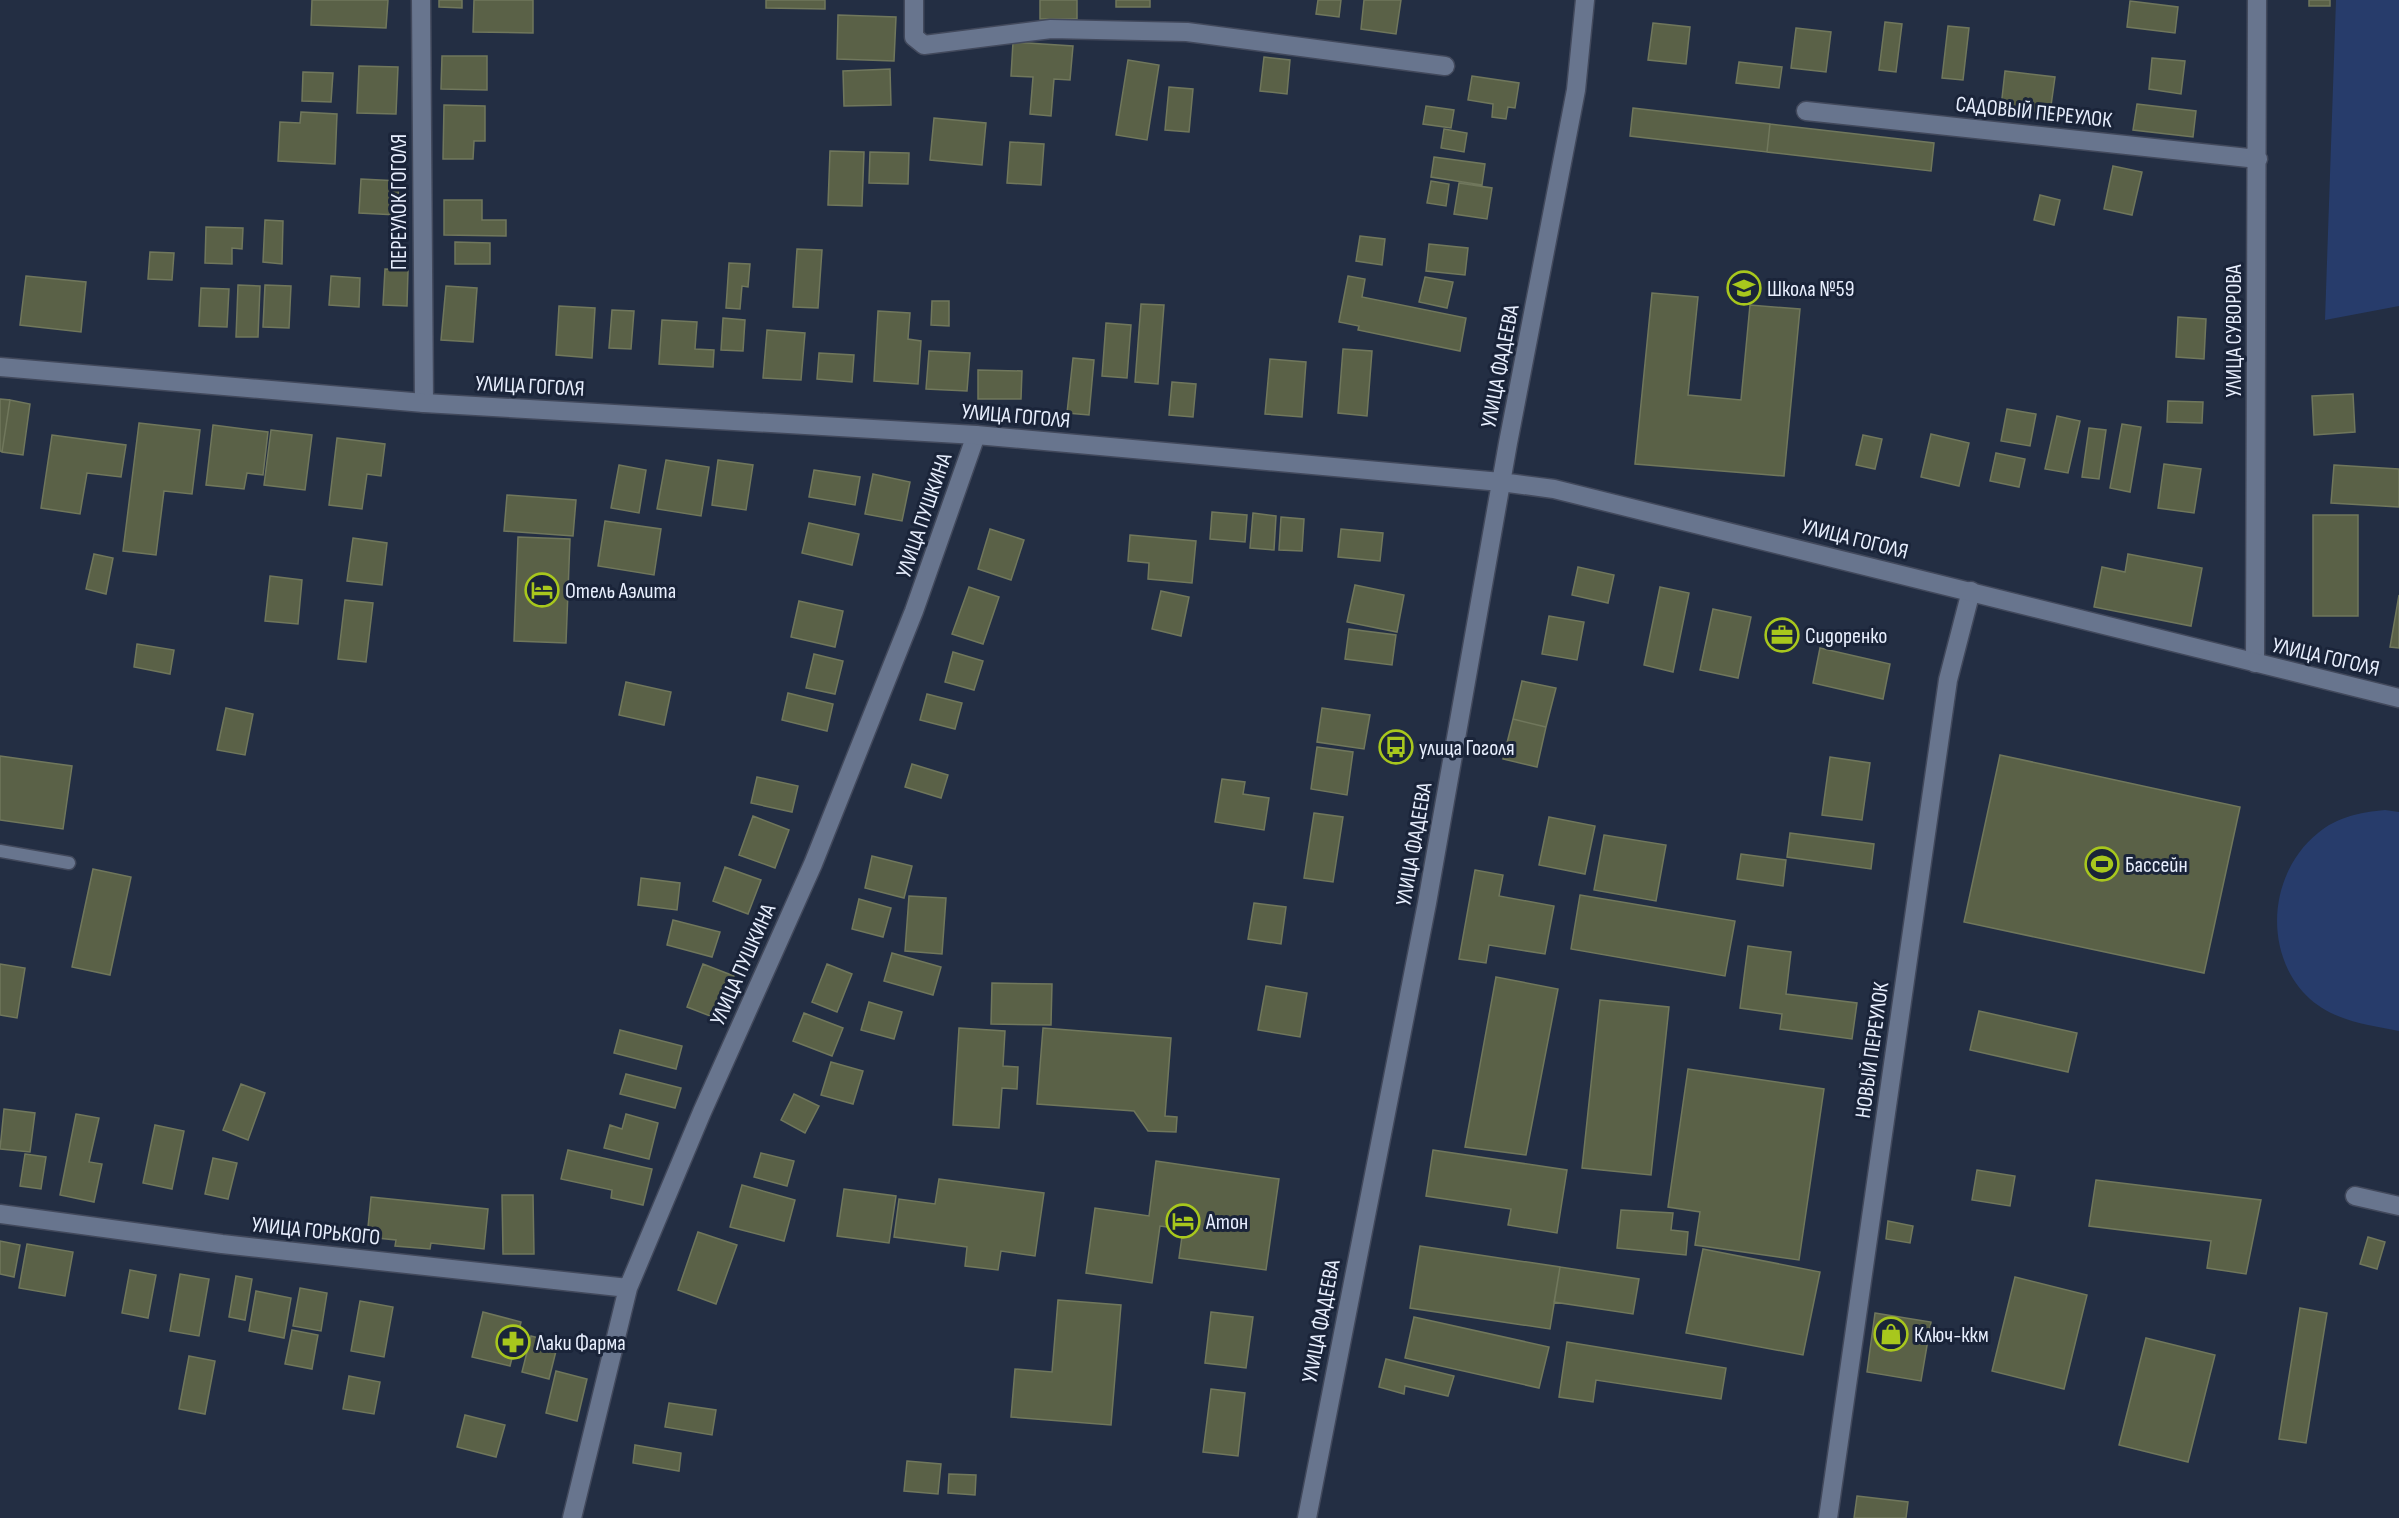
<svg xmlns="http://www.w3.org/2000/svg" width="2399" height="1518" font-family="'Sofia Sans Condensed',sans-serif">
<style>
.green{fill:#273c6b}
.building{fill:#5a6147;stroke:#70775c;stroke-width:1.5}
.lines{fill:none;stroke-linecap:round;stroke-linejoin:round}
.lane-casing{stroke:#42495c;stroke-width:15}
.street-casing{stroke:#42495c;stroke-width:21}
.secondary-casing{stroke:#42495c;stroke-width:21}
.lane{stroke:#68758e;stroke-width:12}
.street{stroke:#68758e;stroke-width:18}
.secondary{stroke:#68758e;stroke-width:18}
.labels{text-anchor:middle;stroke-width:6;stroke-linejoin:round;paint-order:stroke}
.street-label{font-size:22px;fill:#e8effe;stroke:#1a2439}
.poi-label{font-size:22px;fill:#e8effe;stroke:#1a2439;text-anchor:start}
</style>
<rect width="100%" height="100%" fill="#232e43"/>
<path class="green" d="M2336,0H2399V306L2325,320Z
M2385,810L2399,812V1031C2368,1025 2335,1021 2310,999C2262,955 2268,873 2318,833C2337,817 2361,812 2385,810Z"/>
<path class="building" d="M312,0H388L386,28L311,25Z
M439,0H462V8L439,7Z
M474,0H533V33L473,32Z
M766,0H825V9L766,8Z
M1040,0H1077V19H1040Z
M1116,0H1150V7H1116Z
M1318,0H1341L1339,17L1316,14Z
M1364,0H1401L1396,34L1361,29Z
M2309,0H2330V6H2309Z
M2130,1L2178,7L2175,33L2127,27Z
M838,15L896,17L894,61L837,59Z
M1885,22L1902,24L1896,72L1879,70Z
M1653,23L1690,27L1686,64L1648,60Z
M1948,26L1969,28L1963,80L1942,78Z
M1796,28L1831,32L1826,72L1791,68Z
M1013,42L1073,46L1070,80L1054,79L1051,116L1030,114L1033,77L1011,76Z
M442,56H487V90L441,89Z
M1264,57L1290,60L1287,94L1260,91Z
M2152,58L2185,61L2181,94L2149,89Z
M1128,60L1159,65L1147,140L1116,135Z
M1739,62L1782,67L1779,88L1736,83Z
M359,66L398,67L396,114L357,113Z
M890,69L891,105L844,106L843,71Z
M2005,71L2055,77L2050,113L2001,107Z
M303,72L333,73L331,102L302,101Z
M1472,76L1519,83L1515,108L1508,107L1506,119L1492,117L1493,104L1468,100Z
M1169,87L1193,89L1189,132L1165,130Z
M2137,104L2196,111L2193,137L2133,130Z
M444,105L485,106V141H474L473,159H443Z
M1426,106L1454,110L1451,128L1423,124Z
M1633,108L1770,124L1767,152L1630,136Z
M301,112L337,114L335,164L278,161L280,122L300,123Z
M934,118L986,123L982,165L930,160Z
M1770,124L1934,143L1931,171L1767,152Z
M1444,129L1467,133L1464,152L1441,148Z
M1010,142L1044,144L1041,185L1007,183Z
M830,151L864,152L862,206L828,205Z
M870,152L909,153L908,184L869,183Z
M1434,157L1485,164L1482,185L1431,177Z
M2113,166L2142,172L2132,215L2104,209Z
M361,179L399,181L397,215L359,213Z
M1431,181L1449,184L1446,206L1427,203Z
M1459,183L1492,188L1487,219L1454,214Z
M2040,195L2060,200L2054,225L2034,220Z
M444,200H482V220H506V236L444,235Z
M265,220L283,221L282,264L263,262Z
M206,227L243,228L242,249L232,248V264L205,263Z
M1360,236L1385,239L1382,265L1356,261Z
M455,242L490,243V264H455Z
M1429,244L1468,248L1465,275L1426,271Z
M797,249L822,250L818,308L793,307Z
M150,252L174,253L172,280L148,279Z
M729,263L750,264L748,287L742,286L740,309L726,308Z
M385,269L408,270L407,306L383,305Z
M26,276L86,282L81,332L20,325Z
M331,276L360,278L359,307L329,305Z
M1348,276L1365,279L1362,297L1466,318L1460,351L1358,330L1359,326L1339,322Z
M1425,277L1453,282L1447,308L1419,302Z
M238,285L260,286L258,337H236Z
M265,285L291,286L289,328L263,327Z
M446,286L477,288L473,342L441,340Z
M201,288L229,289L227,327L199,326Z
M1652,293L1698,297L1688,395L1741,400L1750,305L1800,309L1784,476L1635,464Z
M932,301H949V326L931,325Z
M1141,304L1164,305L1158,384L1135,382Z
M559,306L595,308L592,358L556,355Z
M612,310L634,311L631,349L609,348Z
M878,311L910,313L908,339L921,341L918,384L874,381Z
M2178,317L2206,319L2204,359L2176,357Z
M723,318L745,320L743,351L721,350Z
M662,320L697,322L695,349L714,350L713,367L659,364Z
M1106,323L1131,325L1127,378L1102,376Z
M767,330L805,333L801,380L763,378Z
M1343,349L1372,351L1367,416L1338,413Z
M929,351L970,353L967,391L926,389Z
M819,353L854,355L852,382L817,379Z
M1073,358L1094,360L1089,415L1067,413Z
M1270,359L1306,362L1302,417L1265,414Z
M978,370L1022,371L1021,399H978Z
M1172,382L1196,384L1193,417L1169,415Z
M2353,394L2355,432L2314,435L2312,396Z
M0,399L10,400L2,452L0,451Z
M10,400L30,404L23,455L2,452Z
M2168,401L2203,402L2202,423L2167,422Z
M2007,409L2036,414L2030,446L2001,441Z
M2057,416L2080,421L2068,473L2045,469Z
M139,423L200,430L192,494L164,491L156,555L123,551Z
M2122,424L2141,427L2130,492L2110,488Z
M213,425L268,432L263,475L247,473L244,489L206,485Z
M2089,428L2106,430L2099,479L2082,477Z
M271,430L312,435L305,490L264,485Z
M1931,434L1969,443L1959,486L1921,477Z
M52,435L126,445L121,477L87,473L80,514L41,508Z
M1863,435L1882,439L1875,469L1856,465Z
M337,438L385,444L381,476L367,474L362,509L329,505Z
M1996,453L2025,459L2019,487L1990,481Z
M666,460L709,467L701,516L657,509Z
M718,460L753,465L746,510L712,505Z
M2164,464L2201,469L2194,513L2158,508Z
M619,465L646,470L639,513L611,508Z
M2334,465L2399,469V507L2331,503Z
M814,470L860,477L855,505L809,497Z
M873,474L910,482L902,521L865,514Z
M507,495L576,500L573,536L504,531Z
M1212,512L1247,515L1245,542L1210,539Z
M1253,513L1276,516L1274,550L1250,548Z
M2313,515H2358V616H2313Z
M1281,517L1304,519L1302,551L1279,550Z
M605,521L661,529L654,575L598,566Z
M809,523L859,534L852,565L802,553Z
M990,529L1024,540L1011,580L978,569Z
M1341,529L1383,533L1380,561L1338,557Z
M1130,535L1196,541L1192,583L1148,579L1149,563L1128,561Z
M518,537L570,539L566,643L514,641Z
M353,538L387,543L382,585L347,581Z
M94,554L113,558L106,594L86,589Z
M2128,554L2202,568L2191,626L2094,607L2102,567L2125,572Z
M1578,567L1614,575L1608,603L1572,595Z
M270,576L302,580L298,624L265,621Z
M1355,585L1404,595L1397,632L1347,622Z
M969,587L999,597L983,644L952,634Z
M1660,587L1689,593L1673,672L1644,665Z
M1161,591L1189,597L1181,636L1152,629Z
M2399,595V648L2390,647Z
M345,600L373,603L366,662L338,659Z
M799,601L843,611L835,647L791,637Z
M1713,609L1751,617L1738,678L1700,670Z
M1549,616L1584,622L1577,660L1542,654Z
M1349,629L1396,635L1392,665L1345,659Z
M137,644L174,650L170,674L134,667Z
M1820,648L1890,664L1883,699L1813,683Z
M953,652L983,661L974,690L945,682Z
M814,654L843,661L835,694L806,688Z
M1522,681L1556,688L1546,727L1513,719Z
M626,682L671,692L664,725L619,715Z
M788,693L833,704L827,731L782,720Z
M927,694L962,703L955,729L920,720Z
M226,708L253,714L245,755L217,750Z
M1322,708L1370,715L1364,749L1317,742Z
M1513,719L1546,727L1537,767L1503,759Z
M1317,747L1353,752L1347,795L1311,789Z
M2000,755L2240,807L2204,973L1964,922Z
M0,756L72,766L63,829L0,820Z
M1830,757L1870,763L1862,820L1822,815Z
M912,764L948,775L941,798L905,787Z
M757,777L798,786L792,812L751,803Z
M1222,779L1245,782L1243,794L1269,798L1264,830L1215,822Z
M1314,813L1343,817L1333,882L1304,878Z
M753,816L789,830L775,868L739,855Z
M1549,817L1595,826L1585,874L1539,865Z
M1790,833L1874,844L1871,869L1787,857Z
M1604,835L1666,845L1656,901L1594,890Z
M1741,854L1786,860L1783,886L1737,879Z
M872,856L912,866L904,898L865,888Z
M725,867L761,880L748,914L713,901Z
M93,869L131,877L110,975L72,967Z
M1475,870L1503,875L1499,896L1554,906L1545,954L1489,945L1486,963L1459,959Z
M641,878L680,883L677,910L638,905Z
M1580,895L1735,921L1725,976L1571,949Z
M909,896L946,898L942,954L905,951Z
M859,899L891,908L883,937L852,929Z
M1254,903L1286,907L1281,944L1248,939Z
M673,920L720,932L712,957L667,945Z
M1748,946L1791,952L1786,994L1857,1003L1852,1039L1780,1029L1782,1014L1740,1008Z
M892,953L941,967L933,995L884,981Z
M0,964L25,968L17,1018L0,1015Z
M703,964L734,976L718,1019L687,1007Z
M827,964L852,974L837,1012L812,1002Z
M1496,977L1558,989L1526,1155L1465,1147Z
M992,983L1052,984L1051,1025L991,1024Z
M1266,986L1307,993L1300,1037L1258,1030Z
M1600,1000L1669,1007L1651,1175L1582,1168Z
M869,1002L902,1012L894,1039L861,1030Z
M1979,1011L2077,1033L2068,1072L1970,1050Z
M804,1013L843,1028L832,1056L793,1041Z
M959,1028L1005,1031L1003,1066L1018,1067L1017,1089L1002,1088L999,1128L953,1125Z
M1043,1028L1171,1038L1165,1116L1177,1117L1176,1132L1148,1131L1134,1111L1037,1104Z
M620,1030L682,1046L676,1069L614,1053Z
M831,1062L863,1071L853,1104L821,1095Z
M1688,1069L1824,1089L1799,1260L1695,1245L1700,1212L1668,1207Z
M626,1074L681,1088L675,1108L620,1094Z
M241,1084L265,1093L248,1140L223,1130Z
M794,1094L819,1106L805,1133L781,1120Z
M4,1109L35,1113L30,1152L0,1149Z
M76,1114L99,1118L89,1162L102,1164L94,1202L60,1195Z
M626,1114L658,1123L649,1159L604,1148L610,1125L622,1129Z
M155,1125L184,1131L172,1189L143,1183Z
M568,1150L652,1169L643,1205L611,1198L612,1190L561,1179Z
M1433,1150L1567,1170L1557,1233L1508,1225L1511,1209L1426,1196Z
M761,1153L794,1161L787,1186L754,1177Z
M25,1154L46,1157L41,1189L20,1186Z
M213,1158L237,1163L228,1199L205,1194Z
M1156,1161L1279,1179L1266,1270L1179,1258L1183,1229L1160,1226L1152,1283L1086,1273L1095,1208L1149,1216Z
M1977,1170L2015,1176L2010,1206L1972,1200Z
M939,1179L1044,1193L1035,1256L1001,1251L998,1270L965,1266L967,1247L894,1237L899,1199L935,1204Z
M2096,1180L2261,1200L2246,1274L2207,1268L2211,1241L2089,1226Z
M742,1185L795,1200L784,1241L730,1227Z
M844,1189L896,1196L889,1243L837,1236Z
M502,1195H533L534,1254H503Z
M371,1197L488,1209L484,1249L431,1243L430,1249L395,1246L396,1240L367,1237Z
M1621,1210L1673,1213L1671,1230L1688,1232L1686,1255L1617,1248Z
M1888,1221L1913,1226L1910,1243L1886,1239Z
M698,1232L737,1245L716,1304L678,1290Z
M2368,1237L2385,1242L2377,1269L2360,1264Z
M0,1241L20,1245L14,1277L0,1274Z
M27,1244L73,1252L65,1296L19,1288Z
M1420,1246L1560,1267L1550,1329L1410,1308Z
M1703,1249L1820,1272L1803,1355L1686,1333Z
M1560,1267L1639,1279L1633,1314L1554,1302Z
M130,1270L156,1275L148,1318L122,1313Z
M180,1274L209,1279L199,1336L170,1331Z
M236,1276L252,1279L245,1320L229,1317Z
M2015,1277L2087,1295L2064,1389L1992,1371Z
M300,1288L327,1293L321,1331L293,1326Z
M256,1291L291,1298L284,1338L249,1331Z
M1058,1300L1121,1305L1111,1425L1011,1417L1015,1369L1052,1372Z
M360,1301L393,1307L384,1357L351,1351Z
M2300,1308L2327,1313L2306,1443L2279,1439Z
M483,1312L521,1322L510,1366L472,1357Z
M1211,1312L1253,1317L1246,1368L1205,1363Z
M1875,1313L1931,1322L1921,1381L1867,1372Z
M1414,1317L1549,1347L1539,1388L1405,1358Z
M292,1330L318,1335L312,1369L285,1364Z
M531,1336L558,1343L549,1379L522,1372Z
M2146,1338L2215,1355L2188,1462L2119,1445Z
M1567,1342L1726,1368L1721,1399L1596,1380L1593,1402L1559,1397Z
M189,1356L215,1361L205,1414L179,1409Z
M1386,1359L1454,1376L1448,1396L1405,1386L1404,1394L1379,1387Z
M556,1371L587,1379L577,1421L546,1413Z
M349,1376L380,1382L374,1414L343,1409Z
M1211,1389L1245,1393L1238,1456L1203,1452Z
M669,1403L716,1410L712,1435L665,1427Z
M465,1415L505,1425L496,1457L457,1447Z
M635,1445L681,1453L679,1471L633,1463Z
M907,1461L941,1464L938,1494L904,1491Z
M949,1474L976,1475L975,1495L948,1493Z
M1857,1496L1908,1502L1906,1518H1854Z"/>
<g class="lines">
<g class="lane-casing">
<path id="lane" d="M0,851L69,863"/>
</g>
<g class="street-casing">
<path id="street" d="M421,0L424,403
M914,0V37L924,45L1051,29L1187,32L1445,66
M1806,111L2258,159
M2255,663L2257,0
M2355,1196L2399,1206
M0,1214L222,1244L628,1288
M572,1518L628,1288L702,1112L813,864L914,611L976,435
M1828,1518L1948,680L1971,591"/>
</g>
<g class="secondary-casing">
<path id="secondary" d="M0,367L424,403L976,435L1501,482L1554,489L2399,698
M1307,1518L1427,903L1508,443L1576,90L1585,0"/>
</g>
<use href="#lane" class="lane"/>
<use href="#street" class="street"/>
<use href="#secondary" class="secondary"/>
</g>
<defs>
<g id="school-ring" transform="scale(1.725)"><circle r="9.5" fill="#1a2439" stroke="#a8c71d" stroke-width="1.5"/><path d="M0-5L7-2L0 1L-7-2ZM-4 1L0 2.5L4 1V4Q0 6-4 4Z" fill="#a8c71d"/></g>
<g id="hotel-ring" transform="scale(1.725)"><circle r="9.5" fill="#1a2439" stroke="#a8c71d" stroke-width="1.5"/><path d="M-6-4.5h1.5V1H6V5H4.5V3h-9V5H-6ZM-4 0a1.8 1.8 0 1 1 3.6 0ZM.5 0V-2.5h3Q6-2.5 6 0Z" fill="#a8c71d"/></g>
<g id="office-ring" transform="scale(1.725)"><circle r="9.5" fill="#1a2439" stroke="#a8c71d" stroke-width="1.5"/><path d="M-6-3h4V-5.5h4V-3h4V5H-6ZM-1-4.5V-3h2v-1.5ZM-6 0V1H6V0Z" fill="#a8c71d"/></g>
<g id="bus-ring" transform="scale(1.725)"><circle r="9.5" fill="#1a2439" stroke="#a8c71d" stroke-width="1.5"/><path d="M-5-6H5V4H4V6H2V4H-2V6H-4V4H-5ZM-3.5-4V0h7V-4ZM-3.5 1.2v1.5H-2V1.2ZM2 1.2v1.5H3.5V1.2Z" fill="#a8c71d"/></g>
<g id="stadium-ring" transform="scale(1.725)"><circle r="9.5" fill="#1a2439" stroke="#a8c71d" stroke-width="1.5"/><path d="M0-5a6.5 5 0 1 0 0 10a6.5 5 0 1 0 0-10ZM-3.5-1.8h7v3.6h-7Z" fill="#a8c71d"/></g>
<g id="shop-ring" transform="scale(1.725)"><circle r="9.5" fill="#1a2439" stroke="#a8c71d" stroke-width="1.5"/><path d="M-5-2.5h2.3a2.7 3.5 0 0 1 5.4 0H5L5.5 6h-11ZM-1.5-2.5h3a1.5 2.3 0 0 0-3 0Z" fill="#a8c71d"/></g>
<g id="pharmacy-ring" transform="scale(1.725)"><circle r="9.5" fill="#1a2439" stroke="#a8c71d" stroke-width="1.5"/><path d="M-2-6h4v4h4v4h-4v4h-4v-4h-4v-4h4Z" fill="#a8c71d"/></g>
</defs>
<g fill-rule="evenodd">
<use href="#school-ring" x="1744" y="288"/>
<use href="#hotel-ring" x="542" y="590"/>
<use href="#office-ring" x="1782" y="635"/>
<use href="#bus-ring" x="1396" y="747"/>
<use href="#stadium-ring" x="2102" y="864"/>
<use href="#hotel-ring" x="1183" y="1221"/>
<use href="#shop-ring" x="1891" y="1334"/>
<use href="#pharmacy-ring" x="513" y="1342"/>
</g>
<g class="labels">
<g class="street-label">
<text transform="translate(2034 111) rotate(6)" y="8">САДОВЫЙ ПЕРЕУЛОК</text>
<text transform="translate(398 202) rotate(-90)" y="8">ПЕРЕУЛОК ГОГОЛЯ</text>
<text transform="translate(2233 331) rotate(-90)" y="8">УЛИЦА СУВОРОВА</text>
<text transform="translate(1499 366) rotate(-79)" y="8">УЛИЦА ФАДЕЕВА</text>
<text transform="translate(530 385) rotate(3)" y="8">УЛИЦА ГОГОЛЯ</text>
<text transform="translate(1016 415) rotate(5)" y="8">УЛИЦА ГОГОЛЯ</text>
<text transform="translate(923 515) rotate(-71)" y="8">УЛИЦА ПУШКИНА</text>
<text transform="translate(1855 538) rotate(14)" y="8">УЛИЦА ГОГОЛЯ</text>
<text transform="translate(2326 656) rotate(13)" y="8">УЛИЦА ГОГОЛЯ</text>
<text transform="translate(1413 844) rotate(-80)" y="8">УЛИЦА ФАДЕЕВА</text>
<text transform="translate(742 964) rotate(-66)" y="8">УЛИЦА ПУШКИНА</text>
<text transform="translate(1871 1050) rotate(-82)" y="8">НОВЫЙ ПЕРЕУЛОК</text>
<text transform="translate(316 1230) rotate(6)" y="8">УЛИЦА ГОРЬКОГО</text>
<text transform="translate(1320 1321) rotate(-79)" y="8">УЛИЦА ФАДЕЕВА</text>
</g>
<g class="poi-label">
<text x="1767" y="296">Школа №59</text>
<text x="565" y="598">Отель Аэлита</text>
<text x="1805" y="643">Сидоренко</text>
<text x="1419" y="755">улица Гоголя</text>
<text x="2125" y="872">Бассейн</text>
<text x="1206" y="1229">Атон</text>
<text x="1914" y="1342">Ключ-ккм</text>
<text x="536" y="1350">Лаки Фарма</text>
</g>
</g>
</svg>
